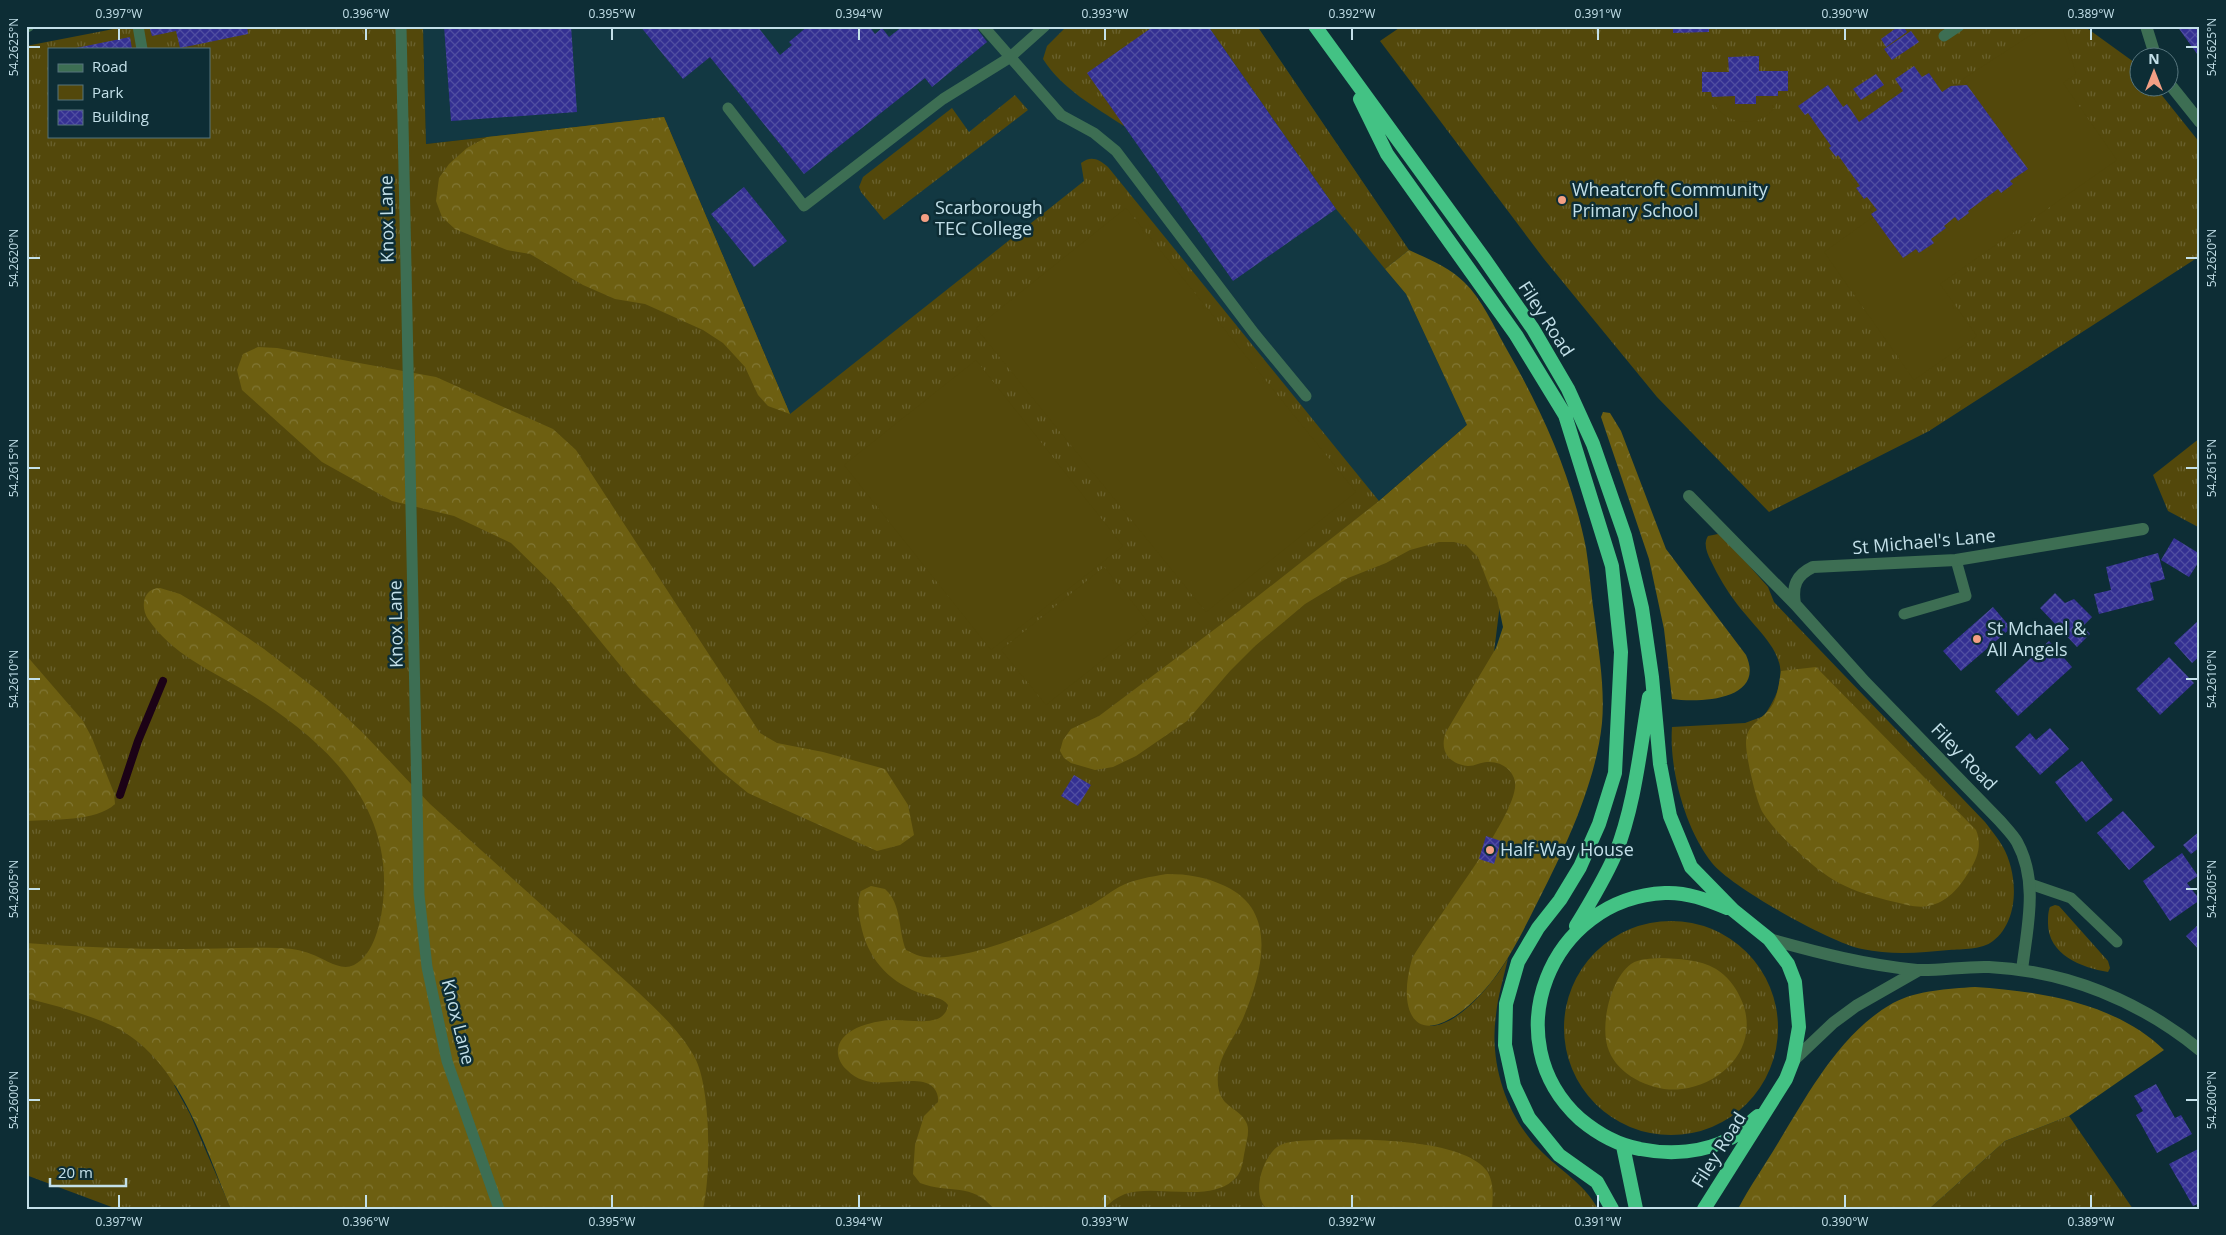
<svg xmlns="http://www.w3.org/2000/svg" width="2226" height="1235" font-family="'Open Sans',sans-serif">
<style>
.built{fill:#123842}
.grass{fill:url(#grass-tufts);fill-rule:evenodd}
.forest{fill:url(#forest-crowns)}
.park{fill:#53480b}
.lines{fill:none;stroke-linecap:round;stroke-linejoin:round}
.stream{stroke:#1c0216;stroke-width:8}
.building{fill:url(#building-cross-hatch)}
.service{stroke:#3d6e53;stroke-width:11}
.minor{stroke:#3d6e53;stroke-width:12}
.tertiary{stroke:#3d6e53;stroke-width:12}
.trunk{stroke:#43c284;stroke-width:14}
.ticks{fill:none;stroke:#c3e0e9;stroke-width:2}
.poi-dot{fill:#f39f84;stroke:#0d2d35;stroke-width:2}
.labels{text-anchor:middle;stroke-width:5;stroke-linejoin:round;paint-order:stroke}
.poi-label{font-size:18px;fill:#c3e0e9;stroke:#0d2d35;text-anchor:start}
.street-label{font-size:18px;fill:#c3e0e9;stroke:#0d2d35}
.neatline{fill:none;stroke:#c3e0e9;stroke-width:2}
.ticks-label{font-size:12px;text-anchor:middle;fill:#c3e0e9}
</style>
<defs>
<pattern id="grass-tufts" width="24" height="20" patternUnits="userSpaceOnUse" patternTransform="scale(1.25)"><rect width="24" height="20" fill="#53480b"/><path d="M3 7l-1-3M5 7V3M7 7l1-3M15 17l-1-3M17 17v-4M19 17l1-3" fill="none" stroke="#6a622f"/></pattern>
<pattern id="forest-crowns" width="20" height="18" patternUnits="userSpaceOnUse" patternTransform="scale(1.25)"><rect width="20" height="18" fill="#6d5f11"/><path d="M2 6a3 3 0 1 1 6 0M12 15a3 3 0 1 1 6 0" fill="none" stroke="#807634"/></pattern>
<pattern id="building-cross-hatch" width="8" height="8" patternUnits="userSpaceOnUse" patternTransform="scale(1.25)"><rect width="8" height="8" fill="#343092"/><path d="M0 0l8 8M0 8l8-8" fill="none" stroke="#504ea1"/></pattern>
</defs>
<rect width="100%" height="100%" fill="#0d2d35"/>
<path class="built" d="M423,26H1257L1409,250L1385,269L1406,294L1467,425L1073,764L790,414L664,117L426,144Z"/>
<path class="grass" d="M129,26H423L426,144L664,117L790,414L1084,181L1081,163C1091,155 1099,159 1108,167L1379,501L1467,425L1505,563L1487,709L1527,762L1520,842L1424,984L1430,1026C1459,1026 1494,982 1508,958C1504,977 1498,995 1496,1015C1489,1062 1506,1115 1539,1149C1560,1171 1583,1182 1598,1209H514L174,1085L190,1114L231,1209H117L26,1175V46ZM49,49H209V136H49Z
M1067,26H1154L1124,126C1095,107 1062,89 1043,59L1047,46Z
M1208,26H1257L1409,250L1385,269L1336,209Z
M1402,26H2084L2138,65V88H2156L2200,143V256L1929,431L1769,512L1657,397L1544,259L1380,41Z
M1015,95L1028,110L884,220L861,192L859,187L863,177L952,108L969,132Z
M2200,438V528L2168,511L2153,475Z
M1718,534L1723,536L1768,587L1774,602L1985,822C1991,830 1998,838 2003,847C2018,874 2020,920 1993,941C1982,950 1962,949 1949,950C1920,953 1890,955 1862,949C1831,943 1731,887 1712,863C1685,829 1669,769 1672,727L1745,723L1764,716C1801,662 1769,645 1737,604C1727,591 1718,576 1711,561C1707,553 1703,544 1708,536Z
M2055,905L2059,906L2108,961L2110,968L2108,972C2081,968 2047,954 2048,922C2048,916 2048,912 2050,907Z
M1564 1028a107 107 0 1 1 214 0a107 107 0 1 1-214 0Z
M2069,1116L2133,1209H1929L2005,1141Z"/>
<path class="forest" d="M664,117L790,414L768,406L758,395L745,367L735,356L723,343L703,330L645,304L615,299L583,285L530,254L507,250L455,229L442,217L436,201L439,178L449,164L467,148L487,137Z
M1409,250C1428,259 1449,267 1464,282C1482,299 1494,327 1506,348C1543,413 1571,474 1586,548C1590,572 1591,596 1595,621C1599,654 1605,689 1602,723C1596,784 1563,853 1535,907C1517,943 1499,980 1467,1007C1414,1051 1397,1010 1412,959C1431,924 1520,813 1515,782C1513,769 1500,761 1487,762C1481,762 1475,766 1468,766C1448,764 1439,750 1446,732L1496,648L1503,627L1497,598L1490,588L1478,557L1466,545L1454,542H1439L1410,550L1386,563L1348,578L1305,604L1255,646L1230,671L1187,721L1136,756L1113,767L1095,770L1071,763L1064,758L1060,751L1063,740L1071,729L1099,716L1239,611L1379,501L1467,425L1406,294L1385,269Z
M258,347L277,348L436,377L553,429L576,450L760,733L777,743L823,752L885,769L908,805L914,835L900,845L877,851L748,793L720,770L638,687L555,586L511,543L454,516L392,501L322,462L242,390L237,370L243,354Z
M1603,412L1610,413L1621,431L1666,549L1746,655C1766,700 1701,703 1672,699L1664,629L1649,559L1601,417Z
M160,588L180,594L215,615L264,649L317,690L363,733L430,804L639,993C659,1012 683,1034 696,1060C711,1092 711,1175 703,1209H231C204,1146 181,1062 117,1028C88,1014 57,1006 26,998V943C78,947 130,949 181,949C214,949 246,947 278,948C289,948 301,950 311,954C324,958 340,972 354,965C374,955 381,922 383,902C394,803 323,738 245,691C210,670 172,654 148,619C140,607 143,588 160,588Z
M26,655L83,721L92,738L114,793L115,804C96,822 52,819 26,821Z
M1816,667L1976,830C1982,844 1978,857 1970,870C1962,884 1949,901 1932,905C1920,909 1907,905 1895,902C1848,891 1828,881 1793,847C1782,837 1771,825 1763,813C1756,801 1746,757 1746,743C1746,723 1764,720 1773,704C1778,694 1779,682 1781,671Z
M1167,874C1188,874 1206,877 1225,886C1279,911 1262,972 1244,1016C1237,1034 1220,1054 1218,1074C1215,1110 1239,1104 1247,1124C1250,1132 1246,1142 1245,1150C1243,1158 1243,1168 1238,1175C1215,1206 1156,1183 1125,1194C1117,1197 1110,1202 1104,1209H994C972,1182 949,1194 920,1183L913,1174L915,1145L924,1116L938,1102C939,1092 933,1084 923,1082C899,1077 868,1092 847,1070C841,1065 837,1057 838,1049C841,1027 877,1020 895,1020C907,1020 921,1023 933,1020C941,1019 947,1013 948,1005C942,997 932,997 923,994C892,984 870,962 862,930C859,917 856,903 861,891L871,886L885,889C902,904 898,930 906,950C911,952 916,955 920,956C960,966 1050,926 1087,907C1098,902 1108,893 1119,887C1134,879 1150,877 1167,874Z
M1661,958C1678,959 1700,959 1716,969C1727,976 1735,986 1740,997C1762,1042 1727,1083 1682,1089C1656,1093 1619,1077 1609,1051C1599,1028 1610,979 1631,964C1640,958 1651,959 1661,958Z
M1975,987C2039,991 2116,1003 2164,1050L2069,1116L2005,1141L1929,1209H1738C1750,1186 1765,1165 1778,1143C1808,1094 1840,1033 1893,1003C1918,990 1947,989 1975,987Z
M1316,1140C1356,1139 1461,1137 1487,1171C1494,1182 1493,1196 1492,1209H1267C1251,1195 1262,1159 1277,1147C1287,1140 1305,1141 1316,1140Z"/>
<path class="park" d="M2045,26H2062L2076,74L2063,83L2117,160L1940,284L1977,336L1914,380L1824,252L1869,220L1871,214L1903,258L1916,249L1920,253L1933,243L1931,239L1945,228L1944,226L1955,217L1958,221L1969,213L1968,211L1998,189L2001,193L2013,184L2010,181L2027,169L1963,79Z
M1735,96V104H1756V96H1778C1774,131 1719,129 1712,97Z
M1126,208L1356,492L1206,612L976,328Z
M976,360L1123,546L991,650L844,465Z
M1104,567L1149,623L1046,705L1001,650Z"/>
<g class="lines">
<path class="stream" d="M120,795L138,741L163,681"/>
</g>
<path class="building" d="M149,26H247L248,34L180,48L176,31L152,36Z
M444,26H571L577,112L451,121Z
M640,26H757L780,55L792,45L789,42L808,26H869L875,34L882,28L889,37L903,26H975L987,42L932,87L925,78L804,174L710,57L683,79Z
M1154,26H1208L1336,209L1233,281L1087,73Z
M1673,26H1709V32L1673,33Z
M1715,26H1755V28L1715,29Z
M1899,26H1903L1907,32L1886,47L1881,39Z
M2177,26H2200V58Z
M1911,31L1919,42L1892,60L1884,49Z
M130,37L132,49H76V48Z
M1759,56V71H1788V91H1778V96H1756V104H1735V96L1712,97L1711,92H1702V72H1729L1728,57Z
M1914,66L1922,77L1929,73L1942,92L1951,86L1967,85L2028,169L2010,181L2013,184L2001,193L1998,189L1968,211L1969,213L1958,221L1955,217L1944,226L1946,228L1931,239L1934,243L1919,253L1916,249L1903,258L1871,214L1877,210L1867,197L1864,199L1856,188L1860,186L1838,155L1836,157L1829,148L1831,146L1808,113L1805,115L1798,106L1828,85L1843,107L1847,104L1859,122L1903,91L1895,79Z
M1876,74L1884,85L1861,100L1853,89Z
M744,187L787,241L754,267L711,214Z
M2174,538L2200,554V560L2189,577L2161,560Z
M2158,553L2165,579L2150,583L2154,600L2099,614L2094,594L2111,590L2106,567Z
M2055,593L2065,603L2074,599L2092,617L2083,626L2090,634L2077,647L2040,608Z
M1993,607L2011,628L1961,671L1943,651Z
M2200,619V656L2192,663L2174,643Z
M2049,641L2072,667L2018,716L1995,691Z
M2169,657L2194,683L2160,715L2136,689Z
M2050,728L2069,749L2040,775L2015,747L2030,733L2036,740Z
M2082,761L2113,800L2086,822L2055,782Z
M1074,775L1091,785L1078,806L1061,796Z
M2123,811L2155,847L2129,870L2097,833Z
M2200,831V847L2191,854L2183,845Z
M1486,836L1501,841L1494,864L1479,859Z
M2182,853L2198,876L2187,883L2200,900L2170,921L2143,881Z
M2200,923V951L2186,936Z
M2156,1084L2175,1118L2181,1115L2192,1134L2157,1153L2136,1115L2143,1111L2134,1096Z
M2200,1148V1203L2193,1206L2169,1164Z"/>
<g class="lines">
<path class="service" d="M138,26L142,49
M401,26L419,895L427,967L447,1061L499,1209
M983,26L1061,115L1094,133L1116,151L1254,333L1306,396
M1944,36L1959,26
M728,108L804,206L943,99L1009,58L1045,26
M1904,614L1966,596L1956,560
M2030,884L2071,898L2117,942"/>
<path class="minor" d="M2146,26L2156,58
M26,27L28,26
M2168,82L2200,122
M1689,496L1795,604L1865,682L2000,821C2006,828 2013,835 2017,842C2039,882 2027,928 2022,970
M1795,604C1792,586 1796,575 1813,567L1956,560L2143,529"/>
<path class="tertiary" d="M1769,939C1819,953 1866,965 1917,970C1940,971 1965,966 1989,967C2067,971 2140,1001 2200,1050
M1793,1061L1833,1023L1856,1006L1919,970"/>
<path class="trunk" d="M1315,26L1483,257L1533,329L1568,389L1593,444L1625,536L1642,608L1652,677L1660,764L1670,816L1691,867L1733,910L1769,939L1788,964L1795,982L1799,1027L1793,1061L1786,1079L1704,1209
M1360,99L1387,154L1516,335L1565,415L1612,566L1621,652L1615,773L1599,824L1580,867L1560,900L1538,928L1518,962L1506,1004L1505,1045L1514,1086L1529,1118L1559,1155L1597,1182L1612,1209
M1727,908C1707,900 1687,892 1665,893C1550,898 1493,1040 1580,1119C1598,1134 1617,1145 1640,1149C1670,1155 1704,1153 1731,1138C1741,1132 1749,1123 1758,1116
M1576,926C1590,903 1604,880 1615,855C1635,805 1640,749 1649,697
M1623,1146L1636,1209"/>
</g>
<path class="ticks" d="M119,28V40M366,28V40M612,28V40M859,28V40M1105,28V40M1352,28V40M1598,28V40M1845,28V40M2091,28V40M28,47H40M2186,47H2198M28,258H40M2186,258H2198M28,468H40M2186,468H2198M28,679H40M2186,679H2198M28,889H40M2186,889H2198M28,1100H40M2186,1100H2198M119,1195V1208M366,1195V1208M612,1195V1208M859,1195V1208M1105,1195V1208M1352,1195V1208M1598,1195V1208M1845,1195V1208M2091,1195V1208"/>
<g class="poi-dot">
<circle cx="1562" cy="200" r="5"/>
<circle cx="925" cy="218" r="5"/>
<circle cx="1977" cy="639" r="5"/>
<circle cx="1490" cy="850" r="5"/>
</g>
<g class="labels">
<g class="poi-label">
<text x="1572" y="196">Wheatcroft Community<tspan x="1572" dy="21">Primary School</tspan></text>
<text x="935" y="214">Scarborough<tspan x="935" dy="21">TEC College</tspan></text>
<text x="1987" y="635">St Mchael &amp;<tspan x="1987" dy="21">All Angels</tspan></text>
<text x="1500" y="856">Half-Way House</text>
</g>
<g class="street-label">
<text transform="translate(387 219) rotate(-91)" y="6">Knox Lane</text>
<text transform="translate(1546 319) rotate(57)" y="6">Filey Road</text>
<text transform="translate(1924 542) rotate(-5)" y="6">St Michael's Lane</text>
<text transform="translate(396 624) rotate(-91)" y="6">Knox Lane</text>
<text transform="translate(1964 757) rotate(46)" y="6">Filey Road</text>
<text transform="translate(458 1022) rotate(76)" y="6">Knox Lane</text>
<text transform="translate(1719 1150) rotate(-58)" y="6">Filey Road</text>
</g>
</g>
<rect width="2226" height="1235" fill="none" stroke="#0d2d35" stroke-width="55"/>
<rect x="48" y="48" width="162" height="90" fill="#0d2d35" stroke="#56757d"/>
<rect x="58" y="64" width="25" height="8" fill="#3d6e53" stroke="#56757d"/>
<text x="92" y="72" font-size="15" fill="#c3e0e9">Road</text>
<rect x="58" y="85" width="25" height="15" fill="#53480b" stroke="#56757d"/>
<text x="92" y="98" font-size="15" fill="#c3e0e9">Park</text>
<rect x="58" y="110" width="25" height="15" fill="url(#building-cross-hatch)" stroke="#56757d"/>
<text x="92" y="122" font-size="15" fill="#c3e0e9">Building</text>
<g transform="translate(2154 72)"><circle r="24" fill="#0d2d35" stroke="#56757d"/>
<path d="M0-4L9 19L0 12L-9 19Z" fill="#f39f84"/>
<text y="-8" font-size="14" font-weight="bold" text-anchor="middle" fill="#c3e0e9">N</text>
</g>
<path d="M50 1178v8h76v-8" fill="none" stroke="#c3e0e9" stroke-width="2.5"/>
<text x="58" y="1178" font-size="15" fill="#c3e0e9" stroke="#0d2d35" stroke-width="4" paint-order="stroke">20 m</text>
<rect x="28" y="28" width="2170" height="1180" class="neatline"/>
<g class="ticks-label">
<text x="119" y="18">0.397°W</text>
<text x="366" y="18">0.396°W</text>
<text x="612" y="18">0.395°W</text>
<text x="859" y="18">0.394°W</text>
<text x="1105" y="18">0.393°W</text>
<text x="1352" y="18">0.392°W</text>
<text x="1598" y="18">0.391°W</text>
<text x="1845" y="18">0.390°W</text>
<text x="2091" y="18">0.389°W</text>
<text transform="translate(14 47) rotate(-90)" y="4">54.2625°N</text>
<text transform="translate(2212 47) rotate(-90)" y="4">54.2625°N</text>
<text transform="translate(14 258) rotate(-90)" y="4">54.2620°N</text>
<text transform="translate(2212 258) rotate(-90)" y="4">54.2620°N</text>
<text transform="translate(14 468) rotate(-90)" y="4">54.2615°N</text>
<text transform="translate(2212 468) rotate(-90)" y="4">54.2615°N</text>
<text transform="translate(14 679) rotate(-90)" y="4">54.2610°N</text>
<text transform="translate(2212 679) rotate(-90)" y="4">54.2610°N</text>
<text transform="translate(14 889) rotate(-90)" y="4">54.2605°N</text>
<text transform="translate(2212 889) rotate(-90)" y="4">54.2605°N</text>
<text transform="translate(14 1100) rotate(-90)" y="4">54.2600°N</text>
<text transform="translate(2212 1100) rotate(-90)" y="4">54.2600°N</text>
<text x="119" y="1226">0.397°W</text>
<text x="366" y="1226">0.396°W</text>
<text x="612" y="1226">0.395°W</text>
<text x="859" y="1226">0.394°W</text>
<text x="1105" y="1226">0.393°W</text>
<text x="1352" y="1226">0.392°W</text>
<text x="1598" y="1226">0.391°W</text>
<text x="1845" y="1226">0.390°W</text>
<text x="2091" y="1226">0.389°W</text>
</g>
</svg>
